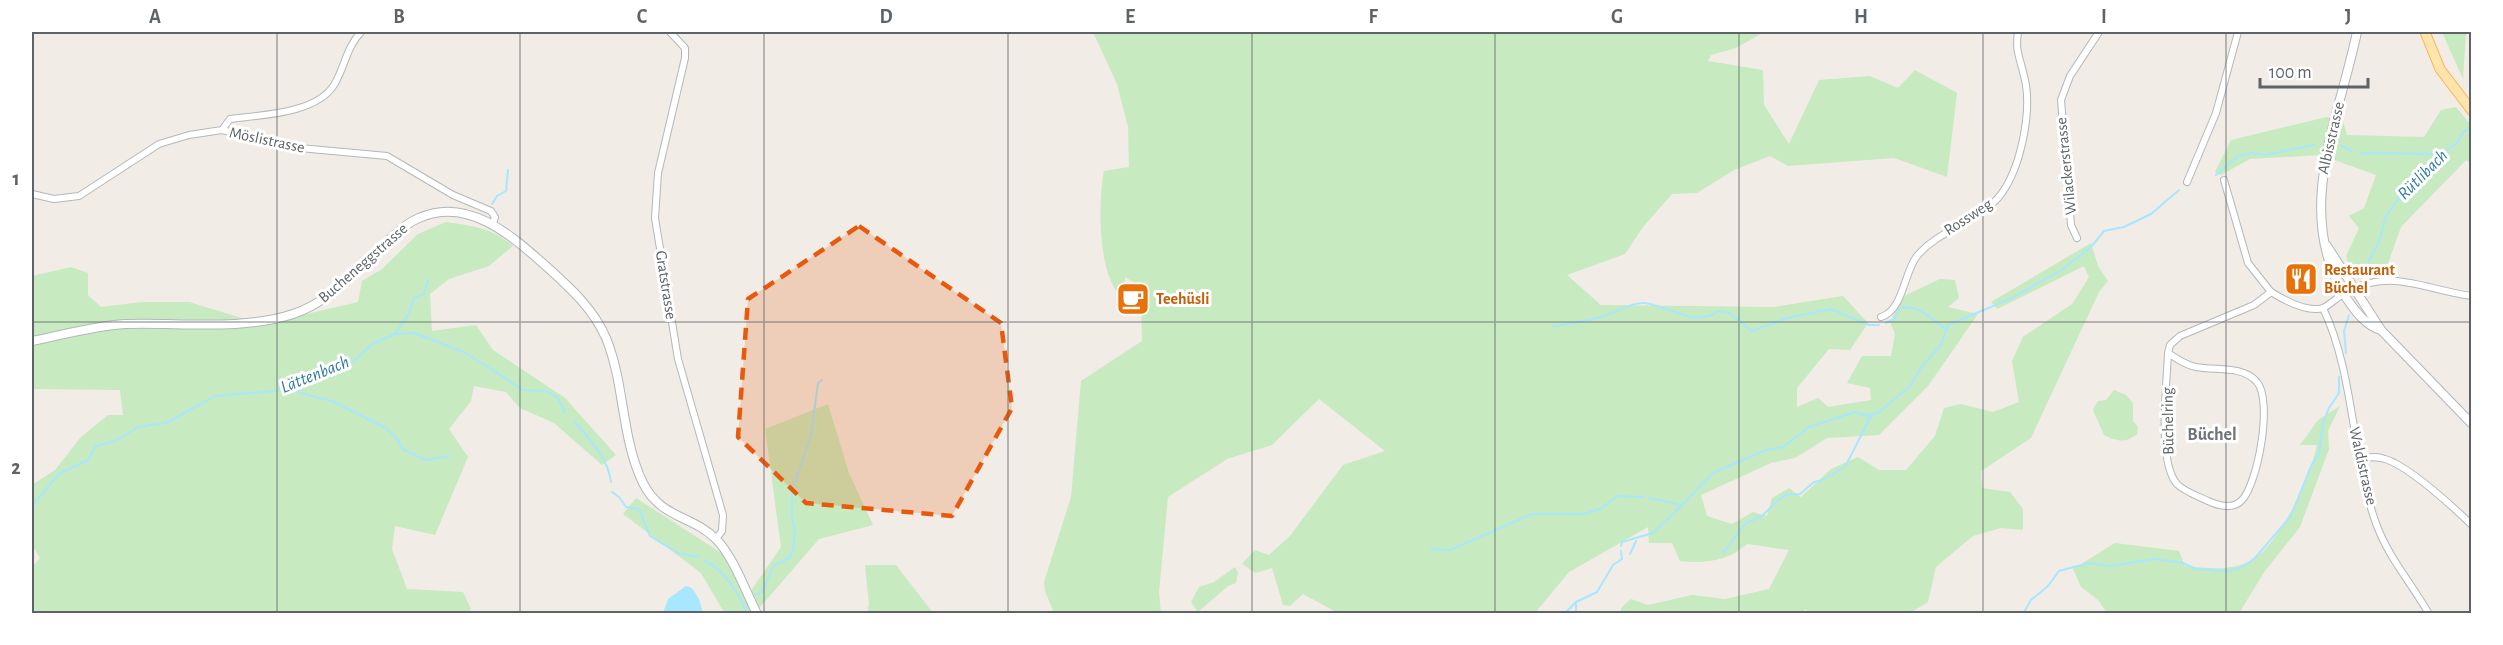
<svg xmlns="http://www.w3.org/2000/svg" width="2503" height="645" viewBox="0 0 2503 645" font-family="'Alegreya Sans',sans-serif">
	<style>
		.green { fill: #c7eac0 }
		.water { fill: #a7e7ff }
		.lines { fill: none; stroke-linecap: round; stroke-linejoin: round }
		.stream { stroke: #a7e7ff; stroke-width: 2 }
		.street-casing { stroke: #b3b8bb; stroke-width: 8 }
		.secondary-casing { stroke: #b2b7bb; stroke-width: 10 }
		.primary-casing { stroke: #ffb250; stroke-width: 11 }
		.street { stroke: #fff; stroke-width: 6 }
		.secondary { stroke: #fff; stroke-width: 8 }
		.primary { stroke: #ffe4ac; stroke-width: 9 }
		.marked { fill: #e8590c; fill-opacity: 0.2; stroke: #e8590c; stroke-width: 4.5; stroke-dasharray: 12 8; stroke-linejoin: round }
		.grid { fill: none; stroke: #5d6367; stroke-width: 1.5; stroke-opacity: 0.55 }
		.labels { text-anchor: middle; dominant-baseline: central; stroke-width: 6; stroke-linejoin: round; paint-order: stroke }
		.street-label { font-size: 16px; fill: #5d6367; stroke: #fff }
		.food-label { font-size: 16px; font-weight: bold; fill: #c56008; stroke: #fff; text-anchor: start }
		.water-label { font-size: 18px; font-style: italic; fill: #3279a0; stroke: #fff }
		.neighbourhood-label { font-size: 18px; font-weight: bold; fill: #6e7579; stroke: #fff }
		.neatline { fill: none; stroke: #5d6367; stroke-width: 2 }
		.grid-label { font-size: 20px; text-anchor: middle; font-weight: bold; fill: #5d6367 }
	</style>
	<rect width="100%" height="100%" fill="#f1ece5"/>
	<g class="green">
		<path d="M1093,32H1764L1736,48L1711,55L1708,61L1763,70L1764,105L1789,144L1819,80L1870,76L1898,88L1915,70L1957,93L1947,177L1894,158L1788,166L1770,156L1734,170L1697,193L1672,194L1643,227L1625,254L1567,275L1601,305L1773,307L1843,296L1868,323L1850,350L1829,349L1797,388V407L1818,398L1828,407L1871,400L1870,388L1847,383L1862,356H1891L1895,334L1890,322L1904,296L1940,279L1955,280L1959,298L1948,307L1978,314L1928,386L1879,435L1827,438L1795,458L1771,463L1701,495L1707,516L1732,524L1753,512L1767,516L1772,498L1789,488L1801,497L1831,469L1858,457L1879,470H1906L1935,436L1944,408L1961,404L1993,412L2019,402L2012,361L2023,337L2072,304L2089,277L2084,266L1997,309L1991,302L2091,243L2098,266L2108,281L2099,292L2031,438L1981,471L1982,488L2010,492L2023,509V530L2001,528L1973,536L1936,567L1928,602L1910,613L1808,614L1806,609L1800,614L1621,613V608L1631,599L1648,605L1692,595L1725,599L1769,589L1789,550L1747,544C1729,561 1704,564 1680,561L1672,543H1649L1648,527L1569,572L1535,613H1338L1303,594L1290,606L1283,605L1272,568L1256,573L1242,564L1255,550L1269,555L1290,536L1343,465L1385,451L1319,399L1272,445L1227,459L1168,497L1159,592L1161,613H1054L1045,591L1044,582L1071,497L1081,381L1142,341L1141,287L1125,277L1124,299C1097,280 1098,201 1104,171L1129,167L1128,127L1117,84Z"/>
		<path d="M2442,32H2466L2463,79Z"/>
		<path d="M2456,107L2471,125V163L2466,160L2401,227L2386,269L2364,276L2350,269L2346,256L2359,228L2349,216L2364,208L2376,175L2321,155L2250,159L2221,175L2215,172L2231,140L2327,117L2343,121L2347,135L2424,137L2441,110Z"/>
		<path d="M446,222C473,226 493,228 513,246L489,266L449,279L430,294L432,331L476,325L493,350L565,398L616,455L602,465L554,423L520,408L506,392L474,386L471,401L449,429L468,457L435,535L395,526L392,549L407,589L463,592L471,609L468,613H32V567L40,558L32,545V485L55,470L81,437L108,415H123L120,390L32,389V276L71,267L88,273V295L101,307L142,302H189L255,322L294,317L358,302L362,281L382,269L418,234Z"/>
		<path d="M2114,390L2126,395L2133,403V421L2138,427L2137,434C2125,444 2117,441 2104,435L2093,410L2098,401L2106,400Z"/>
		<path d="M828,404L849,473L873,525L819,539L755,613L725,614L701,573L623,514L636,498L723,554L746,598L781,547L765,429Z"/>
		<path d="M2340,406L2328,431L2329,449L2300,527L2265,571L2239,613H2107L2098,600L2081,587L2073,569L2115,543L2179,551L2185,566C2208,568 2231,572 2252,560C2279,546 2311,475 2317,445H2300L2318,420Z"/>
		<path d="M865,565H896L933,613H867L869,604Z"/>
		<path d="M1235,567L1238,573L1236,583L1228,586L1198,612L1191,602L1199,587L1214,582Z"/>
	</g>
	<path class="water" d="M686,586L692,588L699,599L703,613H663L668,599Z"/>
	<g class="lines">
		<g class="stream">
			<path d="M2342,146L2352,151"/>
			<path d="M2361,153L2441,154"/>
			<path d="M2216,175L2238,156L2251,153L2265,155L2314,145"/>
			<path d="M492,204L497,196L506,191L508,170"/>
			<path d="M2368,262L2379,242L2386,216L2396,202L2443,152L2456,144L2464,131L2472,128"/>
			<path d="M1886,323L1894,319L1900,308C1918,304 1932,319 1946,329"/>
			<path d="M1554,326C1571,323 1588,321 1604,316C1617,312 1632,302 1644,303C1671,306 1693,328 1719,311L1729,313L1752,331L1787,318L1831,309L1869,325H1879"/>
			<path d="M395,334L408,315L414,298L424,294L428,280"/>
			<path d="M2346,353L2344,331L2349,315"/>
			<path d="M296,384L300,393L332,401L386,428L398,440L402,449L425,460L449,456"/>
			<path d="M575,422C590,440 608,458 611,482"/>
			<path d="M612,492L619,497L626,507L639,509L650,536L678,553L698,557"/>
			<path d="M1649,498L1682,505L1713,473L1766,450L1783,447L1809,427L1855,412L1867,416L1878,413L1910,386L1922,366L1941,345L1948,325L2012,298L2063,269L2091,247L2104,231L2124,227L2151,214L2179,190"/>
			<path d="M32,506L59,474L88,460L96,446L117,440L138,427L166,423L215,396L275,391L352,363L372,344L395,334L414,333L466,353L523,390L546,391L558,398L565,413"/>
			<path d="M1621,546L1622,542L1653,533L1682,505"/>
			<path d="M1431,549L1450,550L1532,514H1584L1602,508L1617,496L1644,497"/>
			<path d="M1630,554L1636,541"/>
			<path d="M1722,554L1746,523L1762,516L1777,501L1786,495L1800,494L1814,482L1823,480L1845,467L1872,414"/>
			<path d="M705,561C720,566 744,598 746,614"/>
			<path d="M754,596L763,591L773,566L789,558L793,551L795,530L792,518V490L811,435L818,383L822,380"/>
			<path d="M1576,602V614"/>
			<path d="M1564,614L1576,602L1597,592L1613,565L1622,559L1621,551"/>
			<path d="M2023,614L2031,600L2048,586L2059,571L2089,563L2110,566L2154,559L2183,563L2196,569L2227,571L2241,568L2255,558L2291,516L2311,466L2319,454L2323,423L2329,408L2339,393V377"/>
		</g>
		<defs>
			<g id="street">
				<path d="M670,32L685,48V58L658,173L655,218L678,359L723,515L722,531L716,539"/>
				<path d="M222,130L230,119C260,115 316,114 334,85C345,67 346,48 361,32"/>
				<path d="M2224,180L2248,263L2271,292"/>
				<path d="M2187,182L2216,113L2238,32"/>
				<path d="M32,194L54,199L79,196L159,144L189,135L222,130L289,147L387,156L453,195L491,211L495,217L493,224"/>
				<path d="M2077,238L2071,225L2061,100L2070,76L2099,32"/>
				<path d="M2353,289C2394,269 2430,291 2472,296"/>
				<path d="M2323,308C2355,375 2351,457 2377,526C2389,558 2412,584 2429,614"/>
				<path d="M1881,317C1903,311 1904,272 1917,256C1939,230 1975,223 1998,198C2021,171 2033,109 2024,76C2020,57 2015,52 2018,32"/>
				<path d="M2168,353C2177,359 2186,365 2196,367C2216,371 2242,365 2257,382C2273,401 2258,483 2242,500C2233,510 2219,506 2208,501C2198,496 2185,492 2177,484C2157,461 2167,383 2168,353L2170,345L2180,336L2254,305L2271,292C2284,300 2307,313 2323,308C2330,305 2337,297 2344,294"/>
				<path d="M2362,458C2370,457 2377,456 2385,459C2409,466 2453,507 2472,525"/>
			</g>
			<g id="secondary">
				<path d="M2357,32C2339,119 2292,215 2347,299C2355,311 2366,326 2381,330"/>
				<path d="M2327,246L2381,330L2472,424"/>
				<path d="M32,341C62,335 94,326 125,324C178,322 242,331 293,314C330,302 356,271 384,245C394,235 405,224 419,218C468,196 512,236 546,266C570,288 593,308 606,338C625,384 621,438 643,483C661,519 692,515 716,539C733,556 746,592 757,614"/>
			</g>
			<path id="primary" d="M2425,32L2440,69L2472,111"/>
		</defs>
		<use href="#street" class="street-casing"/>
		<use href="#secondary" class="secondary-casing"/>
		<use href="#primary" class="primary-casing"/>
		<use href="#street" class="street"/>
		<use href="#secondary" class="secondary"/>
		<use href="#primary" class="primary"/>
	</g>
	<path class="marked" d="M859,226L1001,323L1012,408L952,516L806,503L738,437L748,299Z"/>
	<path class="grid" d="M277,32V614M520,32V614M764,32V614M1008,32V614M1252,32V614M1495,32V614M1739,32V614M1983,32V614M2226,32V614M32,322H2472"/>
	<defs>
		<symbol id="restaurant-square" viewBox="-11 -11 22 22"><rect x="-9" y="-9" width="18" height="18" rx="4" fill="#e8710a" stroke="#fff"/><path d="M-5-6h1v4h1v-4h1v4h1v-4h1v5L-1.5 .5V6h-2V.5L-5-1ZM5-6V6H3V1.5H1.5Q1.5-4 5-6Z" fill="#fff"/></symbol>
		<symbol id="cafe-square" viewBox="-11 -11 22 22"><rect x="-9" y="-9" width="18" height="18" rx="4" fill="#e8710a" stroke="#fff"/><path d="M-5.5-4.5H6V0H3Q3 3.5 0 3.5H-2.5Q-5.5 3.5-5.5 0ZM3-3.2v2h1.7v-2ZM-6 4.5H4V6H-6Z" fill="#fff"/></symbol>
	</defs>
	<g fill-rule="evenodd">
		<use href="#restaurant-square" x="2282" y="260" width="38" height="38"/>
		<use href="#cafe-square" x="1114" y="280" width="38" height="38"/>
	</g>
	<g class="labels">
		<g class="street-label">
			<text transform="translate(2331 138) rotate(-77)">Albisstrasse</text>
			<text transform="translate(267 140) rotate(12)">Möslistrasse</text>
			<text transform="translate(2066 166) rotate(-96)">Wilackerstrasse</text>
			<text transform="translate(1968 217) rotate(-33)">Rossweg</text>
			<text transform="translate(363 263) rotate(-41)">Bucheneggstrasse</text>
			<text transform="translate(666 285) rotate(81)">Gratstrasse</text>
			<text transform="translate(2168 421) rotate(-91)">Büchelring</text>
			<text transform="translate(2363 466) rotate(77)">Waldistrasse</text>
		</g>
		<g class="food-label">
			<text x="2324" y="270">Restaurant<tspan x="2324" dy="18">Büchel</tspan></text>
			<text x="1156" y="299">Teehüsli</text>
		</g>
		<g class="water-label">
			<text transform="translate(2423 175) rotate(-45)">Rütlibach</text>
			<text transform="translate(315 375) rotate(-22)">Lättenbach</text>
		</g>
		<g class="neighbourhood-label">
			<text x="2212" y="435">Büchel</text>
		</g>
	</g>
	<rect width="2503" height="645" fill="none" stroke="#ffffff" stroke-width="66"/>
	<path d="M2260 78v9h108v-9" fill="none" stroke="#5d6367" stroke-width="3"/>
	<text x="2269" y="78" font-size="18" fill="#5d6367" stroke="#ffffff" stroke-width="4.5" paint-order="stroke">100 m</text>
	<rect x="33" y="33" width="2437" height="579" class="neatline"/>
	<g class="grid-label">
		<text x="155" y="23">A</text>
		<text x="399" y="23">B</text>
		<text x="642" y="23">C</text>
		<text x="886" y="23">D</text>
		<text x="1130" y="23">E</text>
		<text x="1373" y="23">F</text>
		<text x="1617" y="23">G</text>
		<text x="1861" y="23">H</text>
		<text x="2104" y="23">I</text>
		<text x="2348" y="23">J</text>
		<text x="16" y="185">1</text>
		<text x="16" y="474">2</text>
	</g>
</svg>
